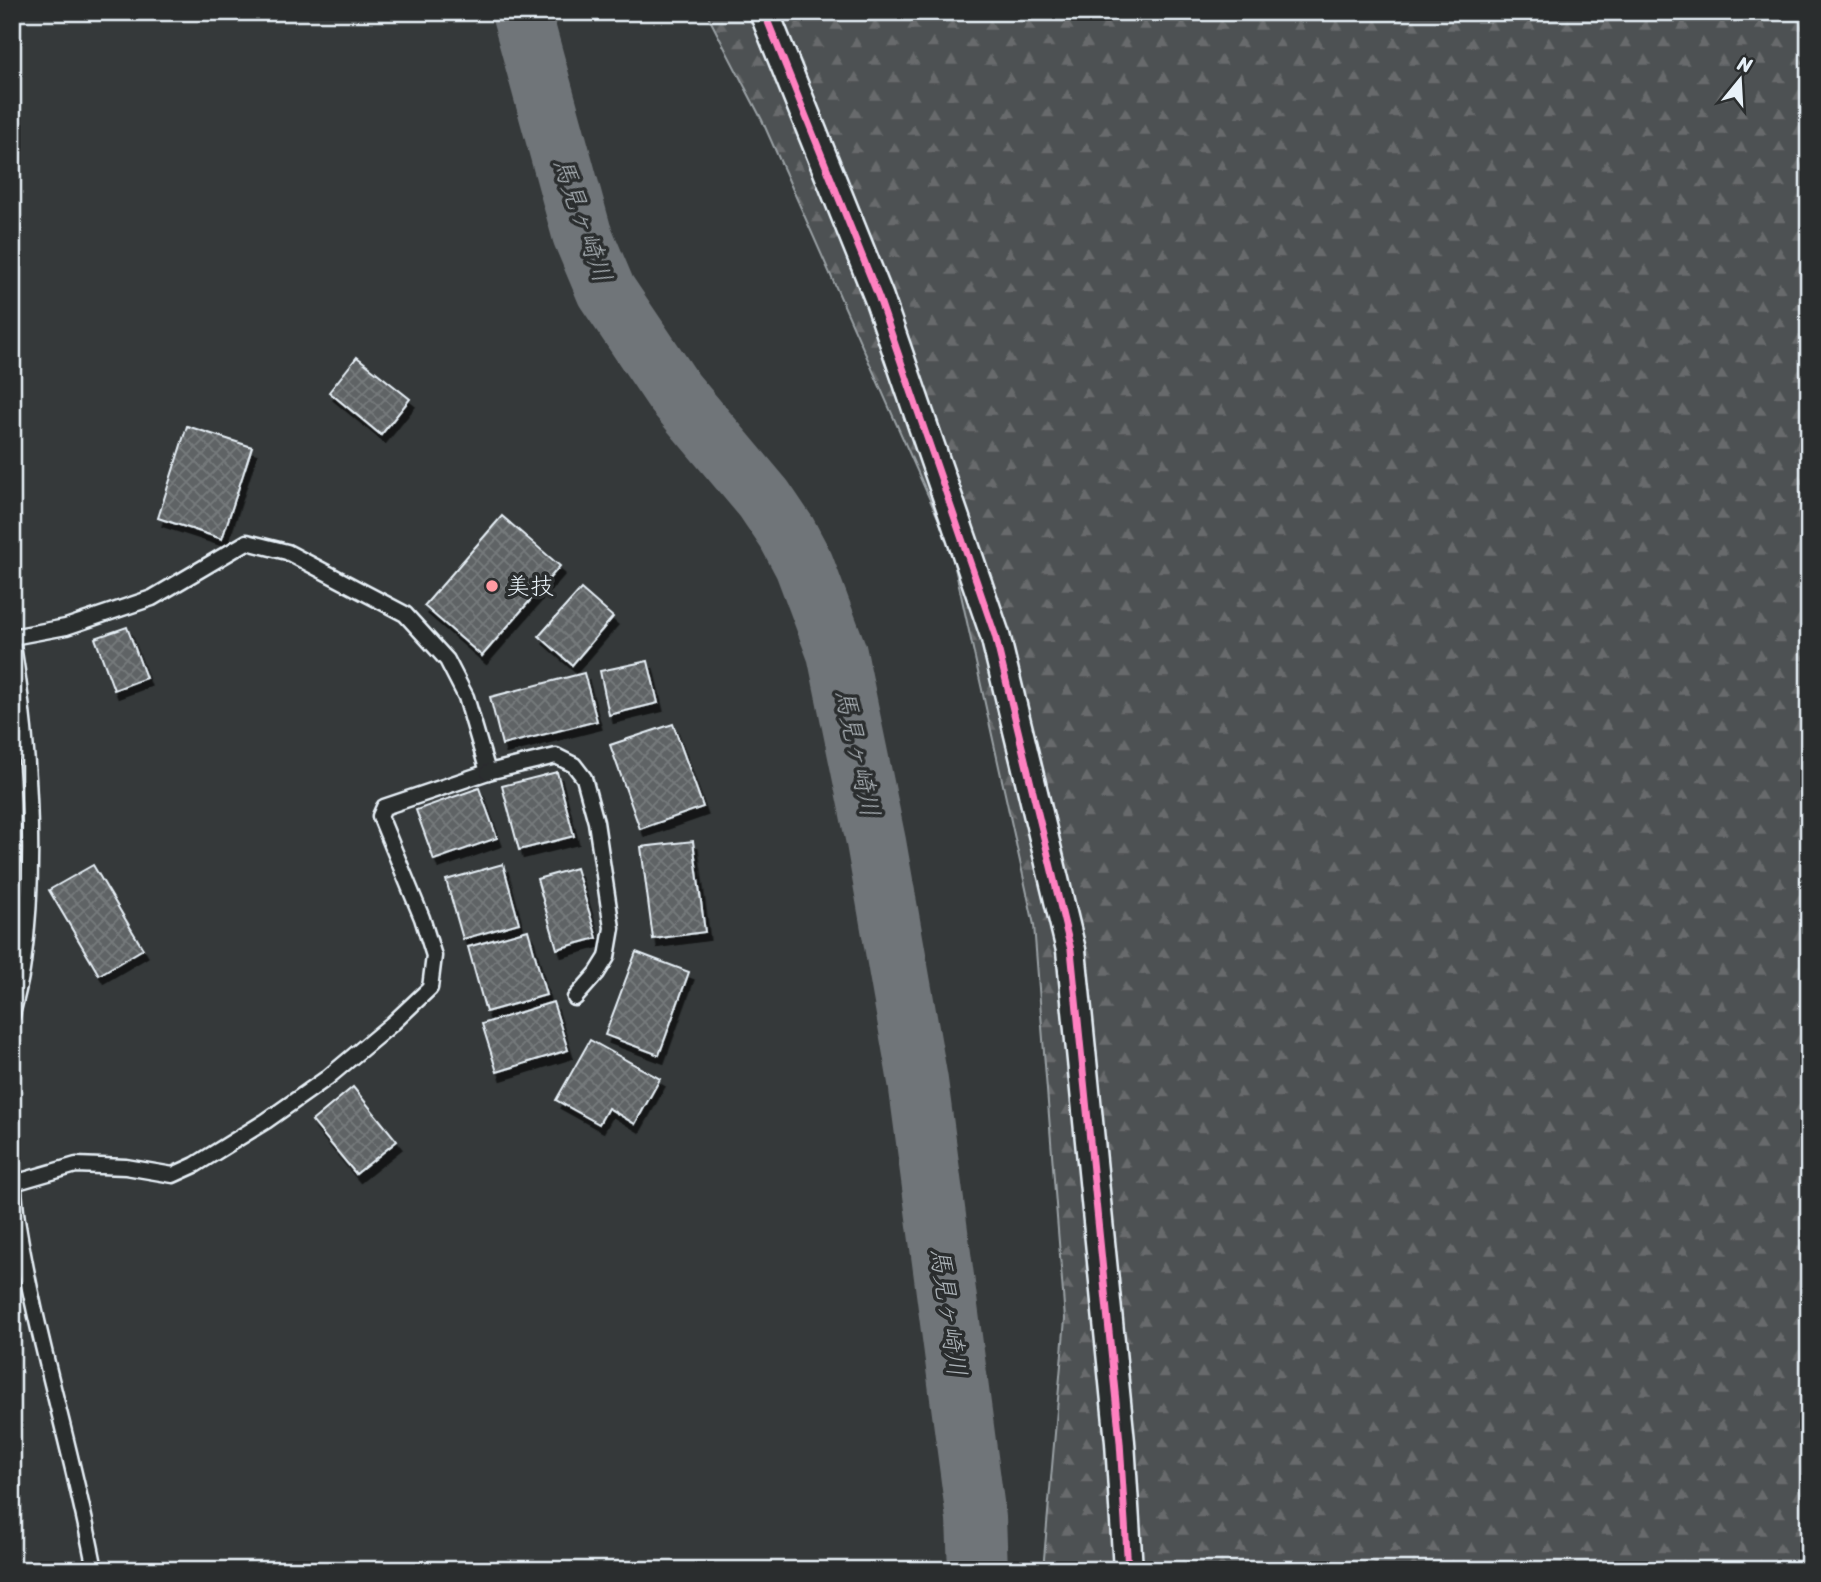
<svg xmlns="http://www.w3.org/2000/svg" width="1821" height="1582" viewBox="0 0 1821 1582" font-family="Sriracha,'Klee One',sans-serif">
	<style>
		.forest { fill: url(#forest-firs); stroke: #9aa1a5; stroke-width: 2 }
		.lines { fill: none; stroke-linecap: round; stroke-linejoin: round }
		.river { stroke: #707579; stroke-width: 60 }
		.building { fill: url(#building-cross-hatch); stroke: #e8f1f8; stroke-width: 2; filter: url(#shadow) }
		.service-casing { stroke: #e8f1f8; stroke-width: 19 }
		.minor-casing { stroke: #e8f1f8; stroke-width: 33 }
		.service { stroke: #2a2d2e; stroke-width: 14 }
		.minor { stroke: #2a2d2e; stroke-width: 28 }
		.cycleway-casing { stroke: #2a2d2e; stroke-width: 11 }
		.cycleway { stroke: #ff80c0; stroke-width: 7 }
		.poi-dot { fill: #ff9aa2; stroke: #2a2d2e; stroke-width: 2.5 }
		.labels { text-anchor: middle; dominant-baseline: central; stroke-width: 7; stroke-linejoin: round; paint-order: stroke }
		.poi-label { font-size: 24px; fill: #e8f1f8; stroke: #2a2d2e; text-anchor: start }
		.water-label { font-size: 26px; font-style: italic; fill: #acb3b8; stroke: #2a2d2e }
	</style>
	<defs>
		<pattern id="forest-firs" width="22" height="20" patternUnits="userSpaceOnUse" patternTransform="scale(1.75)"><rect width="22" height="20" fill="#4d5152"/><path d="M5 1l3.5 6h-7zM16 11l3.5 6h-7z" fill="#676a6c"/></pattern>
		<pattern id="building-cross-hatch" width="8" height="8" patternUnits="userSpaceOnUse" patternTransform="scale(1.75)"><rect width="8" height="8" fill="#5f6365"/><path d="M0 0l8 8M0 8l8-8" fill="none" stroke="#767a7c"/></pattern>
		<filter id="shadow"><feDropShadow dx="4.5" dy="8" stdDeviation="0" flood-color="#0009"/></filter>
	</defs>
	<rect width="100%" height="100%" fill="#35393a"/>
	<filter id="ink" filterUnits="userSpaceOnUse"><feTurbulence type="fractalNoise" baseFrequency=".0143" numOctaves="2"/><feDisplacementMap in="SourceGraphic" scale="14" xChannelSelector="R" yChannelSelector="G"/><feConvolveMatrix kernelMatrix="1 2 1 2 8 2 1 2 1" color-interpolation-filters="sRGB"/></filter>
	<g filter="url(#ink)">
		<path class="forest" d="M706,12H1809V1570H1043L1065,1319L1034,925L950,545L762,120Z"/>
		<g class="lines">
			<path class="river" d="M521,12L582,234L606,291L674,392L764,499L787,533L804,565L837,653L876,842L918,1081L976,1518L978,1570"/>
		</g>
		<g class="building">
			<path d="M357,357L410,399L381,435L329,392Z"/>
			<path d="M187,426L252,447L222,539L158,518Z"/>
			<path d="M502,516L560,566L482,656L424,606Z"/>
			<path d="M581,589L613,617L572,665L539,636Z"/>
			<path d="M127,627L146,678L114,690L95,638Z"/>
			<path d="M648,661L658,703L609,715L600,671Z"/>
			<path d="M584,673L597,721L502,745L490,697Z"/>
			<path d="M673,724L703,807L640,829L610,745Z"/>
			<path d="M557,772L574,836L519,850L502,786Z"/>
			<path d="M479,788L497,838L434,860L416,810Z"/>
			<path d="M693,841L705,932L653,939L641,847Z"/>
			<path d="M503,864L519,923L463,939L446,880Z"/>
			<path d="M93,865L143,949L99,975L49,890Z"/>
			<path d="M576,868L597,938L557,949L537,879Z"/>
			<path d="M528,930L546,995L486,1012L468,947Z"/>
			<path d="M636,952L689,972L659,1055L605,1035Z"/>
			<path d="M553,1002L568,1050L497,1072L482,1024Z"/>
			<path d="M590,1040L660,1079L635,1124L608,1108L599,1124L556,1100Z"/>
			<path d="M353,1087L397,1141L356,1174L312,1121Z"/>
		</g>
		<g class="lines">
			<defs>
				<g id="service">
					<path d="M12,637L66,627L152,598L247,542L287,552L405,614L447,660L466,697L488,772L384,807L380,816L422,918L434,956L430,988L393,1023L327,1078L266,1121L195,1165L173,1175L126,1167L76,1165L14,1183"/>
					<path d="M12,639C29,741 37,860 23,963C21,981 16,998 12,1015"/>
					<path d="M488,772L556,756L574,765L584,778L596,822L612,928L607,957L597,973L575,998"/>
					<path d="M12,1161C14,1180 14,1200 17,1220C36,1338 73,1452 95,1570"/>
				</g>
				<path id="minor" d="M764,12L879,298L995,635L1071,950L1120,1442L1128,1570"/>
			</defs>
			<use href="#service" class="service-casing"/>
			<use href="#minor" class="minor-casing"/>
			<use href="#service" class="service"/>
			<use href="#minor" class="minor"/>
			<defs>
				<path id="cycleway" d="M764,12L879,298L995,635L1071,950L1120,1442L1128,1570"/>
			</defs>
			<use href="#cycleway" class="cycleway-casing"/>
			<use href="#cycleway" class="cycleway"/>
		</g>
	</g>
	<circle class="poi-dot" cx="492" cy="586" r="7"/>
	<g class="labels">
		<g class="poi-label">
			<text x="506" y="586">美技</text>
		</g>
		<g class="water-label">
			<text transform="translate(583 220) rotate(71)">馬見ヶ崎川</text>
			<text transform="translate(858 753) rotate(78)">馬見ヶ崎川</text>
			<text transform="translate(949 1312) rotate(82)">馬見ヶ崎川</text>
		</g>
	</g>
	<rect width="1821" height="1582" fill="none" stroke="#2a2d2e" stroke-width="42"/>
	<rect x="21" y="21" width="1779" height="1540" fill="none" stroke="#e8f1f8" stroke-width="2.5" filter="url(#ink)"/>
	<g transform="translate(1740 80) rotate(18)" stroke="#2a2d2e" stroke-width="5" paint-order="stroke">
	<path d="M0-5L12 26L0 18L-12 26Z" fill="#e8f1f8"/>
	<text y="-10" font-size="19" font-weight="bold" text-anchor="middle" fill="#e8f1f8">N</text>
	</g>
</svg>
